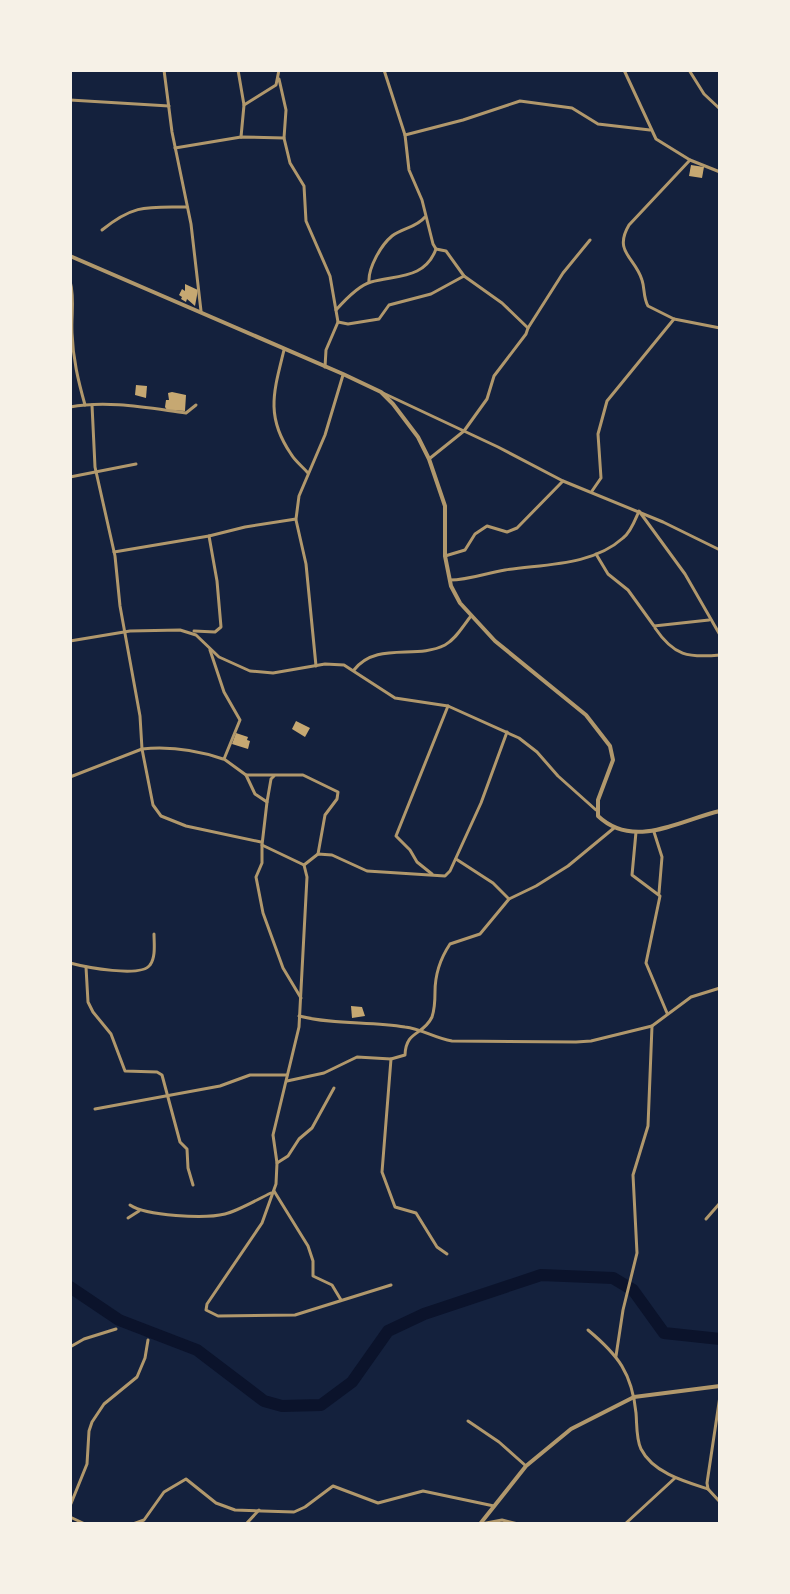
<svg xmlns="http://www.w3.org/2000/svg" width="790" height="1594" viewBox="0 0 790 1594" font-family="Manrope,sans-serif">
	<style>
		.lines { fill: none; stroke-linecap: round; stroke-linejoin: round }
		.river { stroke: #0b132b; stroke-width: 12 }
		.building { fill: #c6a872 }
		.minor { stroke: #b1986c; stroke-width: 3 }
		.tertiary { stroke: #b1986c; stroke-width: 4 }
	</style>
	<rect width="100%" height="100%" fill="#14213d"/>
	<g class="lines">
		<path class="river" d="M70,1287L119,1320L197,1350L264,1401L282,1406L321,1405L352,1382L388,1331L424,1314L541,1275L613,1278L633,1290L664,1333L720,1339"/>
	</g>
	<g class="building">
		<path d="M691,165L704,167L702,178L689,176Z"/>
		<path d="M185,284L198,290L195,306L187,299L186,302L181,299L182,297L179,295L182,289L185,291Z"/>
		<path d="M136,385L147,386L146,398L135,395Z"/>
		<path d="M172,392L186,395L185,411L167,410L165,407L166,400H169L168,393Z"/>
		<path d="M296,721L310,728L305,737L292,729Z"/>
		<path d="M236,733L248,737L247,740L250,741L248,749L232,744Z"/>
		<path d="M351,1006L362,1007L365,1016L352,1018Z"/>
	</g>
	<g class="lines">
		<g class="minor">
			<path d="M164,70L172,132L191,224L201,311"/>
			<path d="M238,70L244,105"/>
			<path d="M384,70L405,135L409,170L422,200L433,244L436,249L446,251L464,276L502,303L528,328L526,334L494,376L487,399L464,431L429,459"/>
			<path d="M624,70L656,139L690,160L720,172"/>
			<path d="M689,70L704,94L720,109"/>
			<path d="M70,100L169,106"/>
			<path d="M405,135L463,120L520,101L572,108L598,124L650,130"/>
			<path d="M241,137L244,105L276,85L279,70"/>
			<path d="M284,138L290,163L304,186L306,221L330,276L338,322L348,324L379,319L389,305L431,294L464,276"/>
			<path d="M175,148L241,137L284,138L286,110L279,79"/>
			<path d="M690,160L629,225C613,252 635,257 642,280C645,289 643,297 648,306L674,319L720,328"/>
			<path d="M102,230C134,204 147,207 187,207"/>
			<path d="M70,281C75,299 71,315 72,333C73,359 78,380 85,405"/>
			<path d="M369,282C368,268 381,245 392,236C402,228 416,228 425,217"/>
			<path d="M336,310C344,301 360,285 371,282C397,275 425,279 436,249"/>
			<path d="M528,328L563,273L590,240"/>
			<path d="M284,350C274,391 265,416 291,454C295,461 302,466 308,473"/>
			<path d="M325,367L326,350L338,322"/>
			<path d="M383,393L498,447L563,481L663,522L720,550"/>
			<path d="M92,405L95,467L115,556L120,606L140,716L142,749L153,805L161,816L186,826L261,842"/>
			<path d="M70,407C108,400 148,408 186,413L196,405"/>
			<path d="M70,477L136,464"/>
			<path d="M592,491L601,478L598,434L607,401L674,319"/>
			<path d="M296,520L306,564L316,666"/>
			<path d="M114,552L209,536"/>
			<path d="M596,554L608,574L628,590L654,626L709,620"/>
			<path d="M445,556L465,550L475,534L487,526L507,532L517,528L563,481"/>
			<path d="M450,580C469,580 486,573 505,570C544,564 592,566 623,538C631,532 635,520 639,511L685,574L720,635"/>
			<path d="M655,628C674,656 688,658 720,655"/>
			<path d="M194,631L215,632L221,627L217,581L209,536L245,527L296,519L299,496L325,435L343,375"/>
			<path d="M70,641L130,631L180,630L196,635L219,657L250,671L273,673L325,664L344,665L395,698L448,706L519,738L537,752L558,776L596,810"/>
			<path d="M210,650L224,692L240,720L224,759L246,775L255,794L267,802L262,845L304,865L307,877L299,1027L273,1135L277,1163L276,1184L262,1223L207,1304L206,1310L218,1316L295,1315L391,1285"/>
			<path d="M354,670C377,641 416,660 445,645C456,639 463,626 471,616"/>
			<path d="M246,775H303L338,792L337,799L325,815L318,854"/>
			<path d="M70,777L142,749C171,746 196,750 223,759"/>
			<path d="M267,802L271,779L274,776"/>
			<path d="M636,832L632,875L660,896L646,963L667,1013"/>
			<path d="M654,832L662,857L659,893"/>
			<path d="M262,845V863L256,877L263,913L283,968L301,998"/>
			<path d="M456,859L493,883L509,899"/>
			<path d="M304,865L318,854L332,855L367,871L445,876L450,871L481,803L507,732"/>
			<path d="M432,874L417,862L410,850L396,836L448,706"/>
			<path d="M70,963C85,967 141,978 150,965C156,957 154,943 154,934"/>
			<path d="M86,967L88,1002L93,1012L111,1034L125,1071L157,1072L162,1075L180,1142L187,1149L188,1168L193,1185"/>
			<path d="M299,1016C334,1025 370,1021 405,1027C422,1029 434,1038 452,1041L576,1042L591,1041L652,1026L691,997L720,988"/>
			<path d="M391,1059L382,1172L395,1207L416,1213L437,1247L447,1254"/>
			<path d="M287,1081L324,1073L357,1057L391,1059L405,1055C406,1030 423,1036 432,1017C435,1008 435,1001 435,992C435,974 440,959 450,944L480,934L509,899L536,886L568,866L614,828"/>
			<path d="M95,1109L220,1086L250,1075H287"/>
			<path d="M277,1163L288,1156L299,1139L312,1128L334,1088"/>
			<path d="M274,1191L308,1246L313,1261V1276L332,1285L341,1300"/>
			<path d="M130,1205C146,1216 205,1219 225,1214C238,1211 258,1199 271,1193"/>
			<path d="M128,1218L139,1211"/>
			<path d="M706,1219L720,1203"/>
			<path d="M588,1330C618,1355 632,1373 636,1413C637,1424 636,1439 641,1449C653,1473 686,1482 708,1489"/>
			<path d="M70,1347L84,1339L116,1329"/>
			<path d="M616,1356L623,1310L637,1253L633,1175L648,1126L652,1026"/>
			<path d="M720,1396L707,1483L708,1489L720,1502"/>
			<path d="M468,1421L499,1442L526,1466"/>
			<path d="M70,1506L87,1464L89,1431L92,1422L104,1404L137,1377L145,1358L148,1340"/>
			<path d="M70,1517L85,1524"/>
			<path d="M133,1524L144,1520L164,1492L186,1479L216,1503L235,1510L294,1512L305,1507L333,1486L378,1503L423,1491L494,1506"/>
			<path d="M246,1524L259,1510"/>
			<path d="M481,1524L502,1520L518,1524"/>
			<path d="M625,1524L675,1478"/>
		</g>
		<g class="tertiary">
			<path d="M70,256L343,374L381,392L393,404L418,437L429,459L445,506V556L451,586L460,603L495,641L586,715L610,746L613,760L598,800V816C634,850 680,820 720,811"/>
			<path d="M480,1524L526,1466L571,1429L634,1397L720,1386"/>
		</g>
	</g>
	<rect width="790" height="1594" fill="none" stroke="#f6f1e7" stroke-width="144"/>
</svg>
